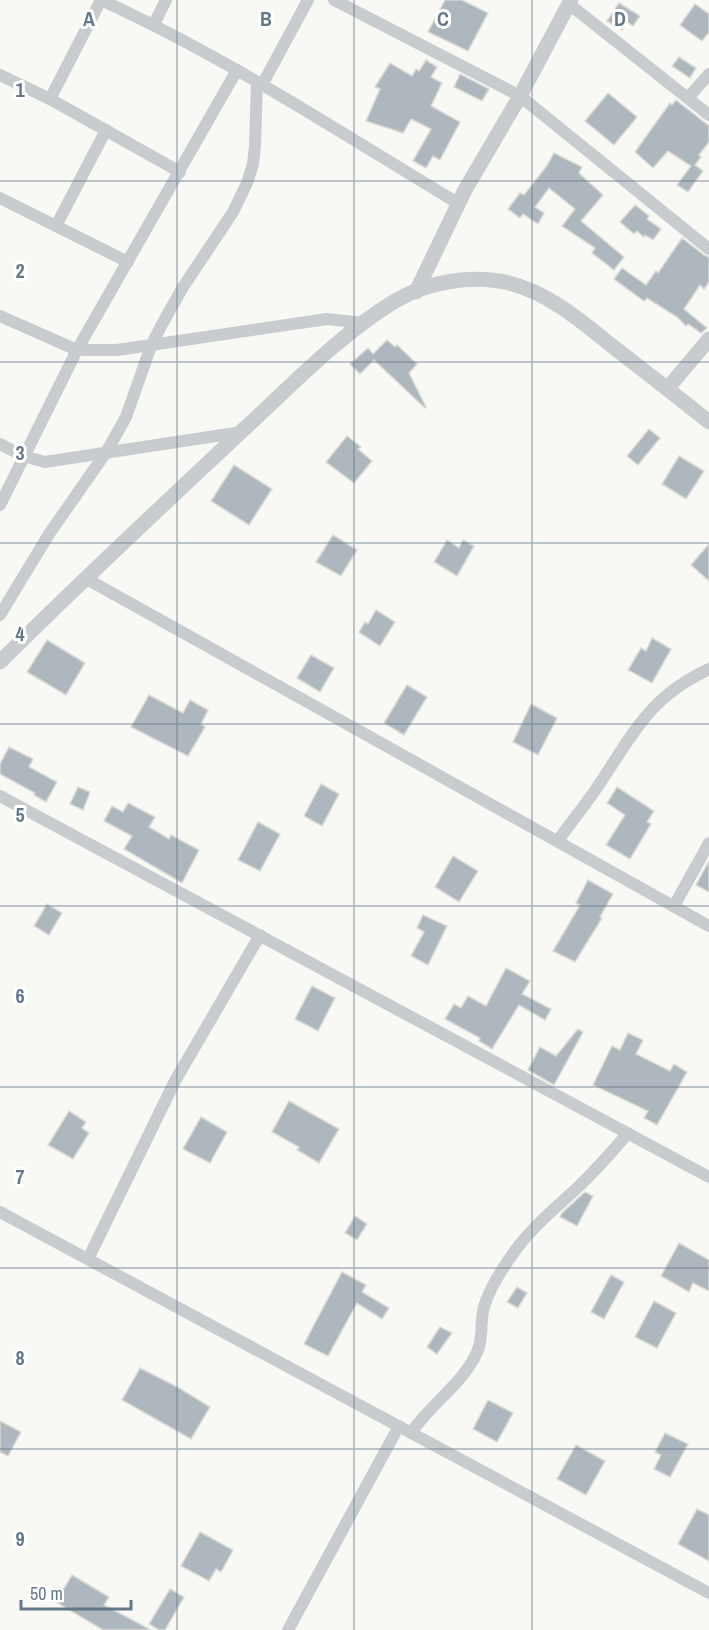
<svg xmlns="http://www.w3.org/2000/svg" width="709" height="1630" viewBox="0 0 709 1630" font-family="'Archivo Narrow',sans-serif">
	<style>
		.building { fill: #aeb7bd; stroke: #dadad7; stroke-width: 1.5 }
		.lines { fill: none; stroke-linecap: round; stroke-linejoin: round }
		.minor { stroke: #c8cccf; stroke-width: 12 }
		.tertiary { stroke: #c8cccf; stroke-width: 15 }
		.grid { fill: none; stroke: #647889; stroke-width: 1.5; stroke-opacity: 0.55 }
		.grid-label { font-size: 20px; text-anchor: middle; font-weight: bold; fill: #647889; stroke: #fff; stroke-width: 6; stroke-linejoin: round; paint-order: stroke }
	</style>
	<rect width="100%" height="100%" fill="#f8f8f5"/>
	<g class="building">
		<path d="M445,0H462L488,13L468,51L428,32Z"/>
		<path d="M619,3L640,16L633,26L627,22L622,30L607,21Z"/>
		<path d="M695,4L709,14V32L702,41L680,25Z"/>
		<path d="M679,57L696,68L690,78L672,66Z"/>
		<path d="M426,60L437,67L431,77L442,83L431,106L460,122L440,160L433,156L426,168L413,161L431,129L411,119L403,133L366,121L380,89L375,87L390,63L412,76L416,69L419,71Z"/>
		<path d="M460,74L489,89L482,101L454,87Z"/>
		<path d="M608,93L637,117L614,145L585,121Z"/>
		<path d="M676,100L709,126V142L699,155L701,157L695,165L703,171L688,192L677,185L691,166L668,151L653,168L635,152L670,103L672,105Z"/>
		<path d="M554,153L582,167L579,173L603,195L581,221L624,257L614,270L592,253L595,248L562,226L575,209L549,188L535,207L544,213L538,224L523,214L520,218L508,209L520,193L524,195L546,167Z"/>
		<path d="M635,205L649,216L647,219L661,229L653,240L645,235L644,237L637,231L634,234L620,222Z"/>
		<path d="M682,238L704,255L709,257V282L704,289L700,285L684,309L707,328L701,333L688,324L686,326L677,317L647,298L644,301L614,279L622,268L646,285L656,271L658,273Z"/>
		<path d="M387,340L395,347L397,345L417,364L409,373L426,407L425,408L374,360L360,374L350,364L368,348L373,354Z"/>
		<path d="M649,429L660,438L638,465L627,456Z"/>
		<path d="M347,436L361,447L358,449L372,461L354,483L326,462Z"/>
		<path d="M679,456L704,471L686,499L662,484Z"/>
		<path d="M234,465L272,489L249,525L211,501Z"/>
		<path d="M333,535L357,550L341,576L316,562Z"/>
		<path d="M447,540L459,548L463,540L474,546L457,576L434,562Z"/>
		<path d="M709,544V581L691,565Z"/>
		<path d="M376,610L395,622L380,646L359,632L365,622L368,624Z"/>
		<path d="M652,638L671,649L652,683L628,670L641,648L646,651Z"/>
		<path d="M47,640L85,663L66,695L27,672Z"/>
		<path d="M311,655L334,668L320,692L297,678Z"/>
		<path d="M407,685L427,697L404,735L384,723Z"/>
		<path d="M149,695L183,713L190,700L208,710L201,724L205,727L188,756L131,727Z"/>
		<path d="M531,704L557,718L538,755L513,742Z"/>
		<path d="M9,747L33,759L29,767L57,782L46,802L34,795L35,793L0,774V764Z"/>
		<path d="M321,784L339,794L322,826L304,816Z"/>
		<path d="M78,787L90,792L83,810L70,804Z"/>
		<path d="M617,787L654,811L647,822L651,824L630,859L606,845L625,815L607,803Z"/>
		<path d="M128,803L155,817L149,827L169,839L171,835L199,850L182,883L124,849L132,836L104,821L112,806L123,812Z"/>
		<path d="M258,822L280,834L260,871L238,860Z"/>
		<path d="M453,856L478,871L459,902L435,887Z"/>
		<path d="M709,861V892L696,885Z"/>
		<path d="M588,880L613,894L600,917L602,918L575,962L553,951L580,905L576,903Z"/>
		<path d="M47,904L62,913L49,935L34,926Z"/>
		<path d="M423,915L447,926L428,965L411,956L424,932L417,928Z"/>
		<path d="M506,968L530,981L522,994L551,1009L545,1020L519,1005L492,1049L479,1041L480,1038L445,1019L454,1004L461,1008L468,996L486,1006Z"/>
		<path d="M312,986L335,998L318,1031L295,1019Z"/>
		<path d="M578,1029L583,1032L554,1085L528,1070L540,1047L556,1056Z"/>
		<path d="M628,1033L643,1040L636,1054L670,1071L674,1064L687,1072L657,1125L644,1118L648,1111L593,1085L612,1046L620,1050Z"/>
		<path d="M289,1101L339,1129L319,1163L297,1150L299,1147L272,1132Z"/>
		<path d="M69,1111L86,1122L82,1128L89,1133L73,1159L48,1145Z"/>
		<path d="M201,1117L227,1132L210,1163L183,1149Z"/>
		<path d="M585,1192L593,1196L577,1226L560,1217L562,1213Z"/>
		<path d="M355,1216L367,1224L357,1240L345,1233Z"/>
		<path d="M679,1243L709,1260V1291L693,1283L689,1292L661,1276Z"/>
		<path d="M342,1272L366,1285L362,1292L389,1308L382,1319L357,1303L328,1356L304,1344Z"/>
		<path d="M611,1275L624,1282L604,1319L591,1312Z"/>
		<path d="M517,1287L527,1293L518,1308L507,1302Z"/>
		<path d="M654,1301L676,1313L657,1348L635,1337Z"/>
		<path d="M440,1327L452,1333L437,1354L427,1347Z"/>
		<path d="M140,1368L179,1388L210,1407L191,1439L122,1400Z"/>
		<path d="M488,1400L513,1413L497,1442L473,1429Z"/>
		<path d="M0,1421L21,1432L8,1456L0,1452Z"/>
		<path d="M665,1433L688,1444L670,1477L654,1469L661,1455L655,1452Z"/>
		<path d="M576,1445L605,1461L586,1495L557,1479Z"/>
		<path d="M697,1509L709,1515V1561L678,1544Z"/>
		<path d="M200,1532L233,1550L221,1572L216,1569L209,1581L181,1566Z"/>
		<path d="M72,1575L109,1597L104,1605L151,1630H103L56,1602Z"/>
		<path d="M170,1589L184,1597L165,1630H159L149,1624Z"/>
	</g>
	<g class="lines">
		<g class="minor">
			<path d="M101,0C226,57 341,133 459,204"/>
			<path d="M334,0L520,96L709,249"/>
			<path d="M569,4L709,115"/>
			<path d="M154,24L166,0"/>
			<path d="M0,75L50,99L180,172"/>
			<path d="M262,85L308,0"/>
			<path d="M688,98L709,74"/>
			<path d="M50,99L101,0"/>
			<path d="M0,198L128,262"/>
			<path d="M56,226L106,130"/>
			<path d="M0,316L77,350H117L327,319L363,323"/>
			<path d="M0,444L23,456L45,462L242,432"/>
			<path d="M0,505L77,350L237,70"/>
			<path d="M85,578L709,926"/>
			<path d="M0,615L49,534L107,451L126,417L151,346L161,326L183,287L233,212L247,183L253,164L255,146L257,82"/>
			<path d="M0,796L709,1177"/>
			<path d="M558,841C570,823 584,807 596,789C633,735 647,698 709,669"/>
			<path d="M674,906L709,843"/>
			<path d="M0,1212L709,1593"/>
			<path d="M88,1259L175,1081L260,935"/>
			<path d="M411,1433C429,1406 457,1388 473,1360C485,1341 479,1326 484,1307C489,1289 506,1263 517,1248C534,1226 555,1208 575,1190C594,1172 611,1153 628,1133"/>
			<path d="M288,1630L399,1426"/>
		</g>
		<g class="tertiary">
			<path d="M416,292L465,190L520,96L571,0"/>
			<path d="M668,388L709,339"/>
			<path d="M0,662C79,583 161,507 243,430C290,387 339,335 395,301C427,282 472,274 509,283C550,293 583,323 616,349C647,373 678,397 709,422"/>
		</g>
	</g>
	<path class="grid" d="M177,0V1630M354,0V1630M532,0V1630M0,181H709M0,362H709M0,543H709M0,724H709M0,906H709M0,1087H709M0,1268H709M0,1449H709"/>
	<g class="grid-label">
		<text x="89" y="26">A</text>
		<text x="266" y="26">B</text>
		<text x="443" y="26">C</text>
		<text x="620" y="26">D</text>
		<text x="20" y="97">1</text>
		<text x="20" y="278">2</text>
		<text x="20" y="460">3</text>
		<text x="20" y="641">4</text>
		<text x="20" y="822">5</text>
		<text x="20" y="1003">6</text>
		<text x="20" y="1184">7</text>
		<text x="20" y="1365">8</text>
		<text x="20" y="1546">9</text>
	</g>
	<path d="M21 1600v9h110v-9" fill="none" stroke="#647889" stroke-width="3"/>
	<text x="30" y="1600" font-size="18" fill="#647889" stroke="#ffffff" stroke-width="4.5" paint-order="stroke">50 m</text>
</svg>
